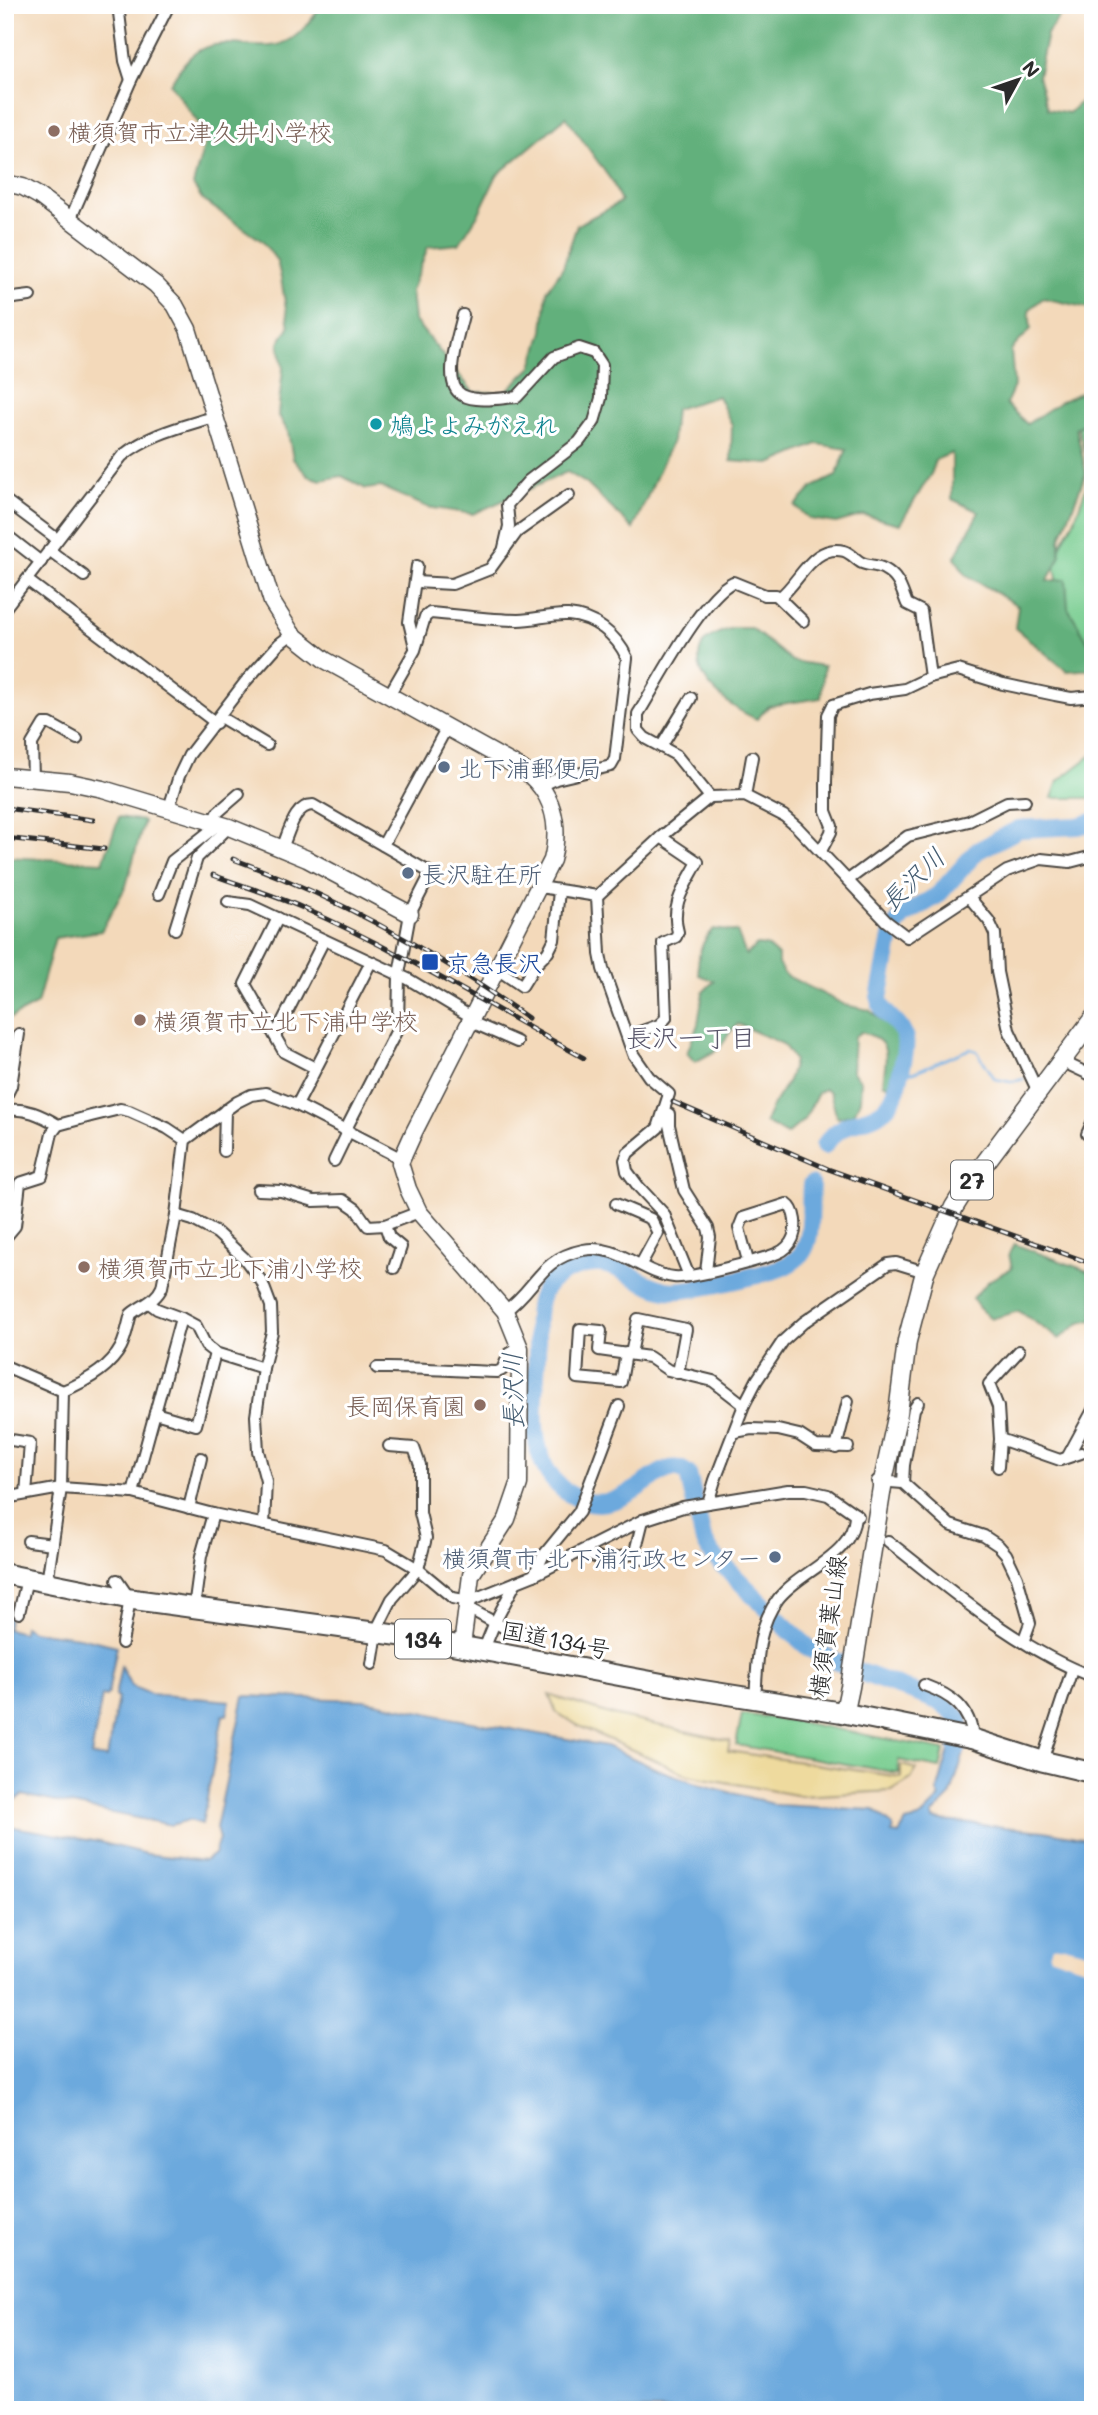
<svg xmlns="http://www.w3.org/2000/svg" width="1098" height="2415" viewBox="0 0 1098 2415" font-family="Mali,'Klee One',sans-serif">
	<style>
		.green { fill: #79cd91; stroke: #527c5e; stroke-width: 2 }
		.forest { fill: #62b07b; stroke: #466e53; stroke-width: 2; fill-rule: evenodd }
		.sand { fill: #eeda9e; stroke: #8c8264; stroke-width: 2 }
		.water { fill: #6ca9dd; stroke: #4c6a84; stroke-width: 2 }
		.pier { fill: #f3d9ba }
		.lines { fill: none; stroke-linecap: round; stroke-linejoin: round }
		.stream { stroke: #6ca9dd; stroke-width: 2.5 }
		.river { stroke: #6ca9dd; stroke-width: 18 }
		.street-casing { stroke: #494540; stroke-width: 14 }
		.secondary-casing { stroke: #494540; stroke-width: 19 }
		.primary-casing { stroke: #494540; stroke-width: 21 }
		.highway-casing { stroke: #494540; stroke-width: 23 }
		.street { stroke: #fff; stroke-width: 10 }
		.secondary { stroke: #fff; stroke-width: 16 }
		.primary { stroke: #fff; stroke-width: 18 }
		.highway { stroke: #fff; stroke-width: 19 }
		.rail-casing { stroke: #2b2b2b; stroke-width: 5 }
		.rail { stroke: #fff; stroke-width: 2.5; stroke-dasharray: 8; stroke-linecap: butt }
		.education-dot { fill: #8d6e63; stroke: #fff; stroke-width: 2.5 }
		.culture-dot { fill: #0f9aa8; stroke: #fff; stroke-width: 2.5 }
		.service-dot { fill: #5c6f8a; stroke: #fff; stroke-width: 2.5 }
		.transit-dot { fill: #1a4fb4; stroke: #fff; stroke-width: 2.5 }
		.labels { text-anchor: middle; dominant-baseline: central; stroke-width: 6; stroke-linejoin: round; paint-order: stroke }
		.shield { fill: #fff; stroke: #6b6b6b; stroke-width: 2 }
		.shield-label { font-size: 23px; font-weight: bold; fill: #2b2b2b }
		.education-label { font-size: 24px; fill: #785e54; stroke: #fff; text-anchor: start }
		.culture-label { font-size: 24px; fill: #0d838f; stroke: #fff; text-anchor: start }
		.service-label { font-size: 24px; fill: #4e5e75; stroke: #fff; text-anchor: start }
		.transit-label { font-size: 24px; fill: #164399; stroke: #fff; text-anchor: start }
		.street-label { font-size: 24px; fill: #2b2b2b; stroke: #fff }
		.water-label { font-size: 26px; font-style: italic; fill: #455d72; stroke: #fff }
		.neighbourhood-label { font-size: 26px; fill: #5a576b; stroke: #fff }
	</style>
	<rect width="100%" height="100%" fill="#fff"/>
	<filter id="ink" filterUnits="userSpaceOnUse"><feTurbulence type="fractalNoise" baseFrequency=".0143" numOctaves="2"/><feDisplacementMap in="SourceGraphic" scale="14" xChannelSelector="R" yChannelSelector="G"/><feConvolveMatrix kernelMatrix="1 2 1 2 8 2 1 2 1" color-interpolation-filters="sRGB"/></filter>
	<filter id="wash" filterUnits="userSpaceOnUse"><feTurbulence type="fractalNoise" baseFrequency=".00686" numOctaves="4" result="noise"/><feDisplacementMap in="SourceGraphic" scale="28" xChannelSelector="R" yChannelSelector="G"/><feGaussianBlur stdDeviation="1.57" result="paint"/><feColorMatrix in="noise" values="0 0 0 0 0 0 0 0 0 0 0 0 0 0 0 0 0 1.4 0 .05"/><feComposite in="paint" operator="in"/></filter>
	<g filter="url(#wash)">
		<rect width="100%" height="100%" fill="#f3d9ba"/>
		<g class="green">
			<path d="M1093,422V649L1066,621L1054,564L1063,541L1074,521L1091,474L1078,426Z"/>
			<path d="M1093,754V798H1052L1058,781Z"/>
			<path d="M742,1714L794,1721L944,1750L940,1768L898,1760L899,1773L736,1745Z"/>
		</g>
		<g class="forest">
			<path d="M322,5H1093V21L1090,17L1074,11L1060,15L1047,34L1038,76L1048,109L1069,113L1093,90V309L1043,298L1029,310L1031,329L1011,350L1014,386L1006,404L1027,424L1060,402L1088,389L1093,392V419L1076,428L1086,473L1060,540V558L1047,581L1066,579L1068,608L1093,650V669L1067,671L1015,628L1018,606L965,574L955,557L979,512L952,499V453L935,460L932,472L900,524L864,515L836,523L810,519L795,506L813,487L836,476L847,449L817,444L770,464L731,461L732,425L718,396L675,409L672,441L633,529L587,484L567,472L473,514L427,507L381,487L366,489L342,476L321,480L308,476L293,459L288,432L278,414L283,368L279,343L289,327L281,278L277,261L262,241L203,200L193,185L207,135L170,84C178,72 185,59 198,51C227,33 265,58 293,38C306,29 313,17 322,5ZM566,117L613,183L621,202L577,225L563,267L547,291L543,331L532,367L505,392H473L414,320L411,291L428,247L459,244L479,213L497,175Z"/>
			<path d="M732,628H751L792,661L824,666L821,698L769,706L757,719C733,710 685,676 703,644C709,635 722,632 732,628Z"/>
			<path d="M119,817L144,821L126,886L101,931L55,938L37,1004L5,1021V857L103,862Z"/>
			<path d="M713,929L737,932L746,955L757,945L767,946L778,956V964L785,975L845,1005L869,1010L890,1027L899,1039L898,1055L889,1086L883,1083C886,1055 893,1041 861,1032L854,1037L852,1071L861,1081L860,1100L854,1114L837,1118L830,1092L824,1089L818,1093L804,1120L787,1134L765,1123C771,1099 791,1087 794,1060L783,1044L738,1024L730,1032L719,1049L695,1062L687,1053L698,1024L703,992L714,981L699,975C696,959 701,942 713,929Z"/>
			<path d="M1014,1244L1093,1273V1320L1080,1323L1059,1339L1019,1311L991,1319L979,1308L972,1298L990,1280L1012,1268L1009,1254Z"/>
		</g>
		<path class="sand" d="M549,1695L616,1716L730,1741L728,1751L901,1777V1765L917,1769L911,1779L892,1791L801,1796L688,1775L579,1726L556,1712Z"/>
		<path class="water" d="M5,1614H10L7,1629L23,1633L24,1626L32,1631L79,1637L117,1646L108,1693L106,1697L102,1696L91,1756L107,1758L118,1697L115,1696L121,1666L131,1686L150,1694L230,1701L227,1715H223L202,1824L189,1820L171,1825L22,1795L10,1804L5,1814L8,1826L99,1842L147,1854L204,1861L214,1854L219,1839L216,1828L244,1696L365,1700L450,1718L606,1746L659,1770L699,1784L777,1805L874,1810L893,1826L892,1833L899,1834L906,1822L919,1819L940,1798L937,1792L950,1747L965,1750L950,1797L932,1815L933,1820L1044,1831L1093,1840V2410H5Z"/>
		<path class="pier" d="M1064,1946L1093,1954V1971L1049,1956L1052,1947Z"/>
		<g class="lines">
			<g class="stream">
				<path d="M1084,1060L1093,1055"/>
				<path d="M901,1074L914,1072L970,1049L977,1051L995,1079L1011,1082L1024,1079"/>
			</g>
			<g class="river">
				<path d="M824,1146C852,1104 890,1138 901,1071C903,1061 907,1048 905,1038C901,1021 881,1016 879,998L892,932L902,917L938,895L977,851L1019,829L1078,826L1093,822"/>
				<path d="M811,1185C809,1205 814,1236 802,1253C798,1258 791,1263 785,1266C768,1274 683,1294 666,1290C625,1281 616,1250 567,1271C555,1276 546,1284 541,1296C534,1313 538,1336 537,1354C536,1398 523,1464 568,1493C620,1527 652,1462 679,1469C683,1470 685,1472 688,1474L703,1538L712,1554L789,1630L810,1649L862,1673L938,1701L959,1718L961,1733L957,1749"/>
			</g>
		</g>
	</g>
	<g filter="url(#ink)">
		<g class="lines">
			<defs>
				<g id="street">
					<path d="M118,5L125,61L131,80"/>
					<path d="M70,220L131,80L169,5"/>
					<path d="M5,299L30,296"/>
					<path d="M463,315C459,333 441,384 462,395C477,403 501,398 517,397L554,357L579,348L594,353L602,365L601,398L594,422L579,442L528,481L507,505L509,526L503,552"/>
					<path d="M5,500L57,539"/>
					<path d="M5,534L41,562"/>
					<path d="M49,550L84,576"/>
					<path d="M27,580L216,723"/>
					<path d="M415,582L452,584L490,569L517,532L569,495"/>
					<path d="M780,597C799,583 813,543 844,551C851,553 856,560 862,563C869,566 877,565 884,569C899,577 901,589 907,604L921,611L930,677"/>
					<path d="M5,608L122,456C149,434 181,427 213,417"/>
					<path d="M415,647L409,622L417,566"/>
					<path d="M389,695L415,650L425,617L430,613C459,615 489,620 518,620C535,620 551,614 568,615C594,617 616,634 627,658L615,759L611,766L556,779L541,786"/>
					<path d="M220,717L267,745"/>
					<path d="M661,747L691,698"/>
					<path d="M33,777L32,744L44,724H50L77,739"/>
					<path d="M745,796L752,757"/>
					<path d="M710,797L676,755L645,738L638,730V714C658,682 702,597 733,582L765,595H776L803,621"/>
					<path d="M169,808L179,776L189,755L246,681L279,644L292,634"/>
					<path d="M213,822L217,813L239,794"/>
					<path d="M383,845L447,727"/>
					<path d="M282,848C289,833 294,805 313,805L431,873L410,914L399,974L398,1028L345,1131"/>
					<path d="M821,851L831,832L832,826L826,811V782L828,715L833,705L869,694L905,689L930,677L958,670L1003,684L1055,695L1071,698L1093,696"/>
					<path d="M848,880L908,836L969,821L1007,802L1025,801"/>
					<path d="M540,887L597,896L661,837L710,797L745,796L784,816L797,827L886,921L907,937L1007,871L1041,859L1070,862L1093,856"/>
					<path d="M159,894L172,861L219,824"/>
					<path d="M597,896L600,954L603,969L633,1054L649,1077L669,1094L658,1128L628,1153L625,1160L627,1171L638,1186L664,1214L689,1276"/>
					<path d="M969,897L989,921L995,934L997,972L1009,1030L1038,1092"/>
					<path d="M228,902L250,905L408,979L473,1018"/>
					<path d="M278,918L245,984L284,1052L315,1068"/>
					<path d="M175,929L197,858L229,827"/>
					<path d="M497,969L522,986L535,965L548,952L554,940L559,891"/>
					<path d="M471,1022L517,1042"/>
					<path d="M275,1036L324,940"/>
					<path d="M628,1036L659,1025L666,1018L663,943L676,937L678,932C670,905 685,886 698,862L661,837"/>
					<path d="M1061,1061L1093,1076"/>
					<path d="M5,1098L11,1086L19,1034"/>
					<path d="M297,1105L371,962"/>
					<path d="M5,1111C24,1106 43,1116 58,1125"/>
					<path d="M665,1112L669,1114V1125L684,1190L708,1228L710,1237L706,1272"/>
					<path d="M1093,1121L1087,1134L1093,1136"/>
					<path d="M224,1151L225,1110"/>
					<path d="M334,1161L348,1132"/>
					<path d="M258,1190L281,1191L314,1201L343,1200L356,1209L368,1226L385,1225L419,1212"/>
					<path d="M616,1204L651,1219L658,1233L641,1264"/>
					<path d="M176,1215L193,1220L217,1233L244,1258L262,1282L271,1306L272,1332L263,1368L256,1416L258,1451L266,1481L264,1525"/>
					<path d="M385,1225L389,1237L401,1247L394,1268"/>
					<path d="M5,1238L15,1226L20,1183L42,1176L52,1133L58,1125L91,1116L120,1109L129,1111L167,1128L185,1140"/>
					<path d="M505,1311C537,1288 539,1259 583,1250C618,1243 642,1274 674,1277C691,1279 761,1260 778,1253C785,1250 790,1245 793,1238C797,1228 796,1210 787,1204L743,1218L739,1228L748,1261"/>
					<path d="M181,1318L196,1326L206,1346L215,1353L263,1368"/>
					<path d="M1019,1351L989,1384L998,1407L1000,1439L1060,1460L1081,1453"/>
					<path d="M626,1353L621,1382L577,1378L580,1329L601,1331L599,1350L649,1357L668,1370L713,1381L744,1405"/>
					<path d="M631,1354L638,1319L686,1329L678,1373"/>
					<path d="M5,1366L63,1391C85,1382 110,1368 121,1347C126,1337 128,1324 131,1314C142,1305 156,1301 162,1287L176,1215L185,1140L237,1102L251,1095L266,1093L297,1105L402,1159"/>
					<path d="M377,1368C417,1367 456,1371 497,1372L502,1370L509,1354L520,1348"/>
					<path d="M155,1413L196,1425L215,1353"/>
					<path d="M735,1432L751,1429L778,1430L799,1435L816,1446L848,1447"/>
					<path d="M5,1439L30,1443L26,1494"/>
					<path d="M836,1448L848,1401"/>
					<path d="M1068,1456L1093,1410"/>
					<path d="M998,1467L1000,1439"/>
					<path d="M877,1481L903,1483L950,1525L984,1536L999,1546L1006,1554L1017,1577L1030,1623L1023,1642"/>
					<path d="M903,1483L904,1465L914,1409L918,1403"/>
					<path d="M133,1493L181,1318L157,1309L149,1303"/>
					<path d="M5,1498L61,1488L133,1493L213,1514L386,1550L418,1569L453,1598L469,1601L534,1575L643,1520L683,1507L788,1490H806L828,1495L858,1516"/>
					<path d="M708,1503L715,1480L744,1405L757,1380L783,1341L804,1322L888,1264L896,1263L925,1272"/>
					<path d="M189,1508L201,1458"/>
					<path d="M28,1541L53,1544"/>
					<path d="M888,1541C952,1591 1016,1648 1093,1677"/>
					<path d="M582,1552C600,1562 617,1560 635,1552L643,1559"/>
					<path d="M635,1552L643,1520"/>
					<path d="M534,1575L543,1556L579,1512L619,1406"/>
					<path d="M117,1580L130,1599L122,1643"/>
					<path d="M47,1583L61,1488L63,1391"/>
					<path d="M194,1608L201,1556L213,1514"/>
					<path d="M468,1608L503,1627L535,1636"/>
					<path d="M19,1613L27,1579"/>
					<path d="M484,1649L495,1622L516,1582"/>
					<path d="M372,1664L378,1627L392,1599L418,1569L426,1538L420,1513V1465L414,1448L389,1446"/>
					<path d="M924,1685C951,1695 971,1708 973,1739"/>
					<path d="M755,1698C758,1663 756,1628 778,1599C800,1570 855,1556 855,1514"/>
					<path d="M1042,1761L1072,1670"/>
				</g>
				<g id="secondary">
					<path d="M5,183L23,187L39,196L156,285L175,305L188,329L272,602L292,634L325,660L522,769C553,791 561,824 552,860L414,1132L400,1163L408,1189L419,1212L505,1311L520,1348L519,1484L507,1519L471,1575L462,1646"/>
					<path d="M5,776L70,782L103,789L229,827L307,859L410,914"/>
				</g>
				<path id="primary" d="M839,1712L846,1706L850,1687L883,1481L898,1413L907,1341L925,1272L954,1207L964,1191L1093,1019"/>
				<path id="highway" d="M5,1574L130,1599L417,1638L681,1687L839,1712L973,1739L1042,1761L1093,1773"/>
			</defs>
			<use href="#street" class="street-casing"/>
			<use href="#secondary" class="secondary-casing"/>
			<use href="#primary" class="primary-casing"/>
			<use href="#highway" class="highway-casing"/>
			<use href="#street" class="street"/>
			<use href="#secondary" class="secondary"/>
			<use href="#primary" class="primary"/>
			<use href="#highway" class="highway"/>
			<defs>
				<g id="rail">
					<path d="M5,808L93,820"/>
					<path d="M5,838L104,849"/>
					<path d="M233,859C338,897 437,953 528,1018"/>
					<path d="M213,875C243,886 274,895 303,908C400,951 491,1007 584,1058"/>
					<path d="M673,1102L828,1169L1093,1264"/>
				</g>
			</defs>
			<use href="#rail" class="rail-casing"/>
			<use href="#rail" class="rail"/>
		</g>
	</g>
	<g class="education-dot">
		<circle cx="54" cy="131" r="7"/>
		<circle cx="140" cy="1020" r="7"/>
		<circle cx="84" cy="1267" r="7"/>
		<circle cx="480" cy="1405" r="7"/>
	</g>
	<circle class="culture-dot" cx="376" cy="424" r="7"/>
	<g class="service-dot">
		<circle cx="444" cy="767" r="7"/>
		<circle cx="408" cy="873" r="7"/>
		<circle cx="775" cy="1557" r="7"/>
	</g>
	<rect class="transit-dot" x="421" y="953" width="18" height="18" rx="3.5"/>
	<g class="labels">
		<g class="shield">
			<rect x="951" y="1160.5" width="42" height="39" rx="5"/>
			<rect x="395" y="1619.5" width="56" height="39" rx="5"/>
		</g>
		<g class="shield-label">
			<text x="972" y="1180">27</text>
			<text x="423" y="1639">134</text>
		</g>
		<g class="education-label">
			<text x="68" y="131">横須賀市立津久井小学校</text>
			<text x="154" y="1020">横須賀市立北下浦中学校</text>
			<text x="98" y="1267">横須賀市立北下浦小学校</text>
			<text x="466" y="1405" text-anchor="end">長岡保育園</text>
		</g>
		<g class="culture-label">
			<text x="390" y="424">鳩よよみがえれ</text>
		</g>
		<g class="service-label">
			<text x="458" y="767">北下浦郵便局</text>
			<text x="422" y="873">長沢駐在所</text>
			<text x="761" y="1557" text-anchor="end">横須賀市 北下浦行政センター</text>
		</g>
		<g class="transit-label">
			<text x="446" y="962">京急長沢</text>
		</g>
		<g class="street-label">
			<text transform="translate(827 1626) rotate(-82)">横須賀葉山線</text>
			<text transform="translate(556 1639) rotate(11)">国道134号</text>
		</g>
		<g class="water-label">
			<text transform="translate(912 879) rotate(-44)">長沢川</text>
			<text transform="translate(512 1391) rotate(-91)">長沢川</text>
		</g>
		<g class="neighbourhood-label">
			<text x="691" y="1037">長沢一丁目</text>
		</g>
	</g>
	<rect width="1098" height="2415" fill="none" stroke="#fff" stroke-width="28"/>
	<g transform="translate(1018 80) rotate(50)" stroke="#ffffff" stroke-width="5" paint-order="stroke">
	<path d="M0-5L12 26L0 18L-12 26Z" fill="#2b2b2b"/>
	<text y="-10" font-size="19" font-weight="bold" text-anchor="middle" fill="#2b2b2b">N</text>
	</g>
</svg>
